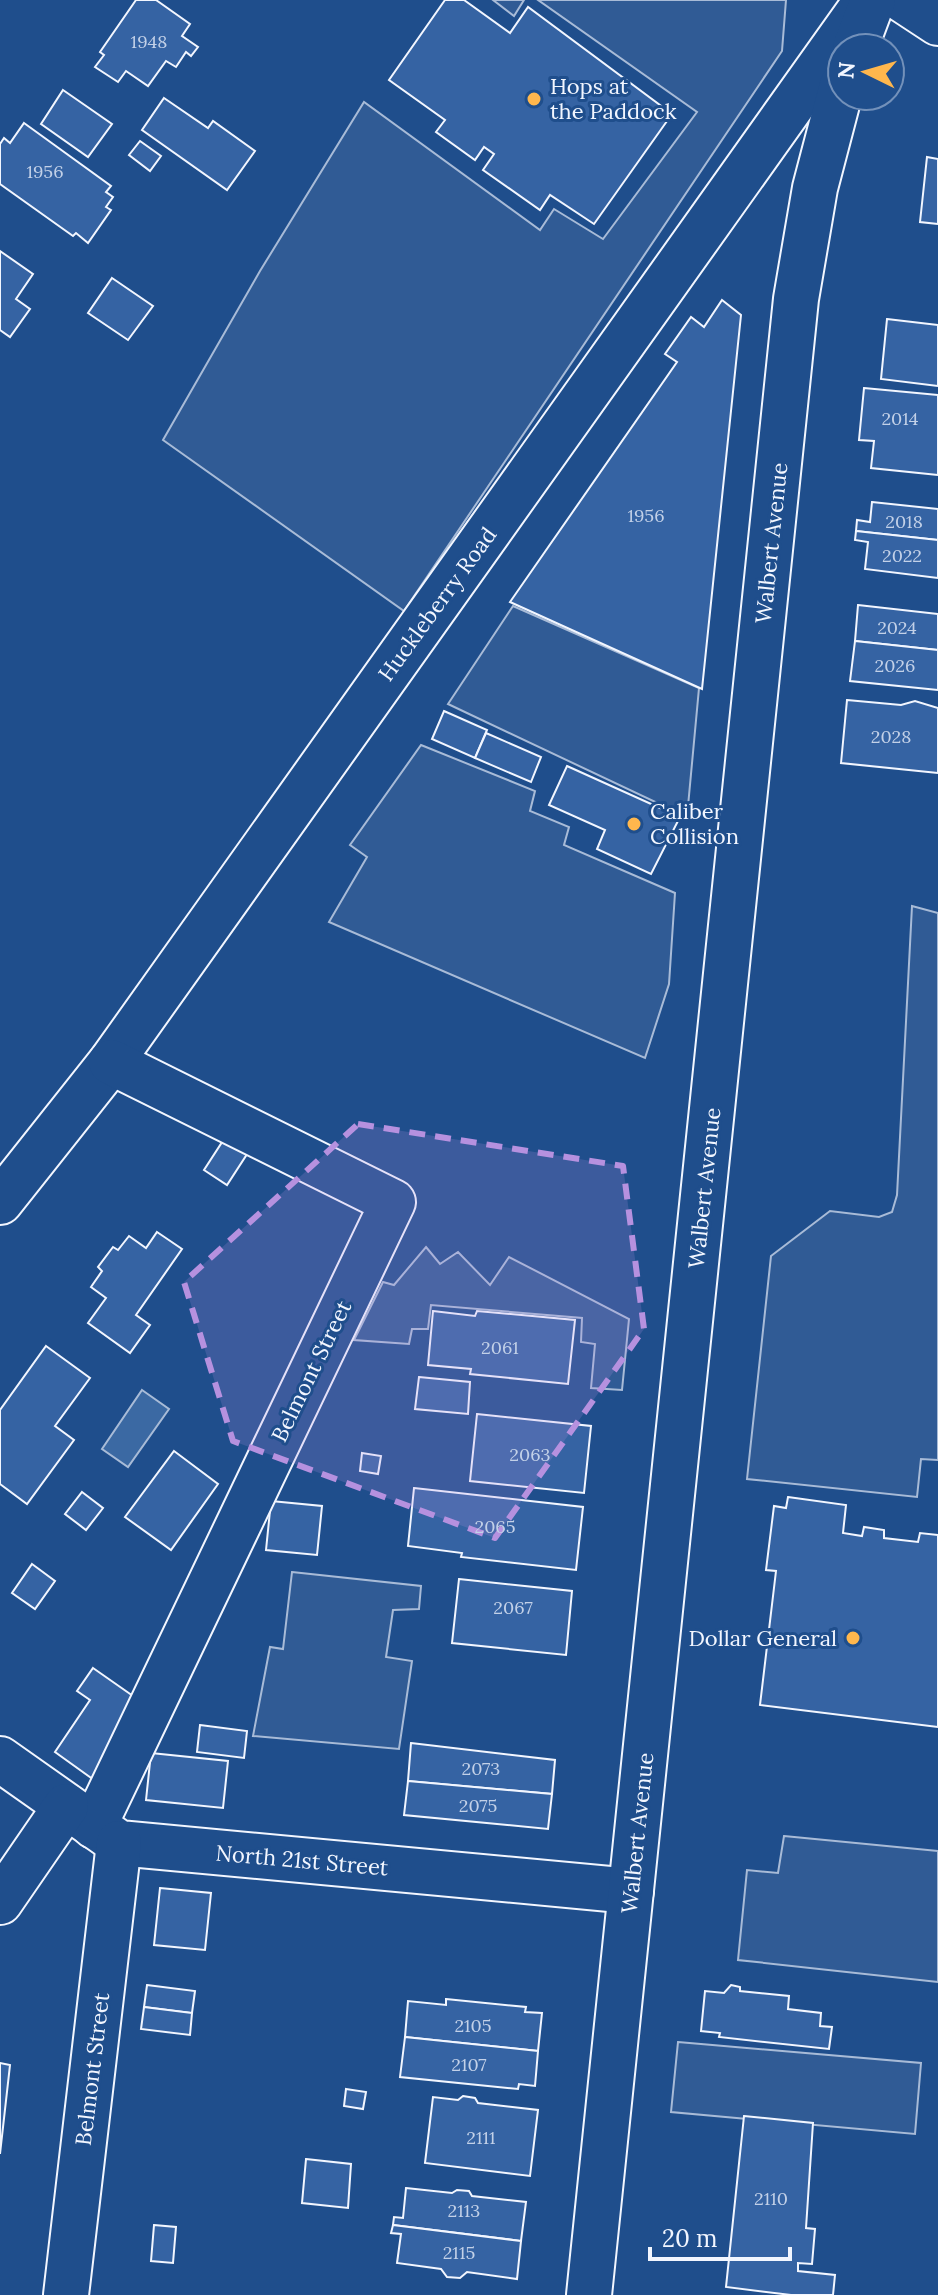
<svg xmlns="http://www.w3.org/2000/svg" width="938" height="2295" viewBox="0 0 938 2295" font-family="Lora,serif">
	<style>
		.parking { fill: #305b95; stroke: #a8bbd7; stroke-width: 2 }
		.water { fill: #3b69a3; stroke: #a8bbd7; stroke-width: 2 }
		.building { fill: #3563a3; stroke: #f2f6ff; stroke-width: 2 }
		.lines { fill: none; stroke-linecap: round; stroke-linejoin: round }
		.minor-casing { stroke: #f2f6ff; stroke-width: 48 }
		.major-casing { stroke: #f2f6ff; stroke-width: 48 }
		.minor { stroke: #1f4e8c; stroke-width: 44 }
		.major { stroke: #1f4e8c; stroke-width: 44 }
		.marked { fill: #b691df; fill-opacity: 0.2; stroke: #b691df; stroke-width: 6; stroke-dasharray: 16 10; stroke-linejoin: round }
		.poi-dot { fill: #ffb74d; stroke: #1f4e8c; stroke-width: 3 }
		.labels { text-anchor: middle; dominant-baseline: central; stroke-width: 6; stroke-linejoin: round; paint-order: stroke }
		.number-label { font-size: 18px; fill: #c3d1e8 }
		.poi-label { font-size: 22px; fill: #f2f6ff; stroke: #1f4e8c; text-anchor: start }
		.street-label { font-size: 22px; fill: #f2f6ff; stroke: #1f4e8c }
	</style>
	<rect width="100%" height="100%" fill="#1f4e8c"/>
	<g class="parking">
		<path d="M493,0H524L514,16Z"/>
		<path d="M538,0H786L782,51L404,611L163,440L260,271L364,102L540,230L554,209L603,239L697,112Z"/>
		<path d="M513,606L699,688L687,817L448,704Z"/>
		<path d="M421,745L535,791L530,811L569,827L564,845L675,893L669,984L645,1058L329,922L367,857L350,845Z"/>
		<path d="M912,906L938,913V1460L921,1459L917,1497L747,1479L771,1256L830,1211L879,1217L892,1212L897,1195Z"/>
		<path d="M426,1247L440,1264L458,1252L490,1285L509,1257L629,1319L622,1390L591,1388L595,1344L581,1342L582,1318L431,1305L428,1329H412L409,1344L354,1340L383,1282L394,1285Z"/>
		<path d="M292,1572L421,1586L419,1609L393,1610L386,1657L412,1661L399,1749L253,1736L270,1647L283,1649Z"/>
		<path d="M784,1836L938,1851V1982L738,1960L747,1870L778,1873Z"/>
		<path d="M678,2042L921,2063L915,2134L671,2112Z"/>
	</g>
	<path class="water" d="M142,1390L169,1409L128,1467L102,1449Z"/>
	<g class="building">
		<path d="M136,0H156L190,24L182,36L198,47L191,56L186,52L176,67L166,61L148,86L126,71L118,82L95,67L104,55L100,52Z"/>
		<path d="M445,0H464L510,33L528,7L672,114L594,224L550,195L540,210L483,170L494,154L484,147L475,160L436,132L445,120L389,80Z"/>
		<path d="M63,90L112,124L88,157L41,124Z"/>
		<path d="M164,98L208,128L213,121L255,151L227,190L142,130Z"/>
		<path d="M24,123L111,186L106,192L113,197L106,207L111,210L88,243L76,233L73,236L0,184V144L4,138L10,143Z"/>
		<path d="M140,141L161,156L150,171L129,155Z"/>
		<path d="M927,157L938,159V224L920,222Z"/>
		<path d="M0,251L33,274L16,299L30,309L10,337L0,330Z"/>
		<path d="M112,278L153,306L128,340L88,313Z"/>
		<path d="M722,300L741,315L702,689L510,602L677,362L665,354L691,317L704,327Z"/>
		<path d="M887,319L938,325V386L881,379Z"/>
		<path d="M864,388L938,395V475L871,468L874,441L859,440Z"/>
		<path d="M872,502L938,509V540L856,531L857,520L870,522Z"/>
		<path d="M856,531L938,540V578L865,569L868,542L855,540Z"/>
		<path d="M858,605L938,614V650L855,641Z"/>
		<path d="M855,641L938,650V690L850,681Z"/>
		<path d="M847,700L901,705L915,701L938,708V773L841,763Z"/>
		<path d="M444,711L487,730L475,758L432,739Z"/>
		<path d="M486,733L541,757L531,782L475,758Z"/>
		<path d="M567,766L680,817L651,874L597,849L605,830L549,805Z"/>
		<path d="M228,1133L251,1148L227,1185L204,1170Z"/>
		<path d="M157,1232L182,1249L136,1315L150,1325L130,1353L88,1323L106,1298L91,1287L102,1271L98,1267L113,1247L118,1250L129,1236L146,1248Z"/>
		<path d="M433,1311L475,1316L477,1311L575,1320L568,1384L470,1374L471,1369L428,1365Z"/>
		<path d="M46,1346L90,1378L55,1426L74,1440L27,1504L0,1484V1410Z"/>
		<path d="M419,1377L470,1382L468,1414L415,1409Z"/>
		<path d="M477,1414L591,1426L584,1493L470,1481Z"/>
		<path d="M174,1451L218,1484L171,1550L125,1517Z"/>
		<path d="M362,1453L381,1456L378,1474L360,1471Z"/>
		<path d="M414,1488L583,1507L576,1570L461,1557L462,1553L408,1546Z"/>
		<path d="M82,1492L103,1508L86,1530L65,1514Z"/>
		<path d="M788,1497L846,1505L843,1533L862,1536L864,1527L884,1530V1538L918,1542L920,1533L938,1535V1727L760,1705L776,1571L766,1570L774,1506L786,1508Z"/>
		<path d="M271,1501L322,1506L317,1555L266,1550Z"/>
		<path d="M32,1564L55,1581L35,1609L12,1593Z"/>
		<path d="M459,1579L572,1591L566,1655L452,1643Z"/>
		<path d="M93,1668L143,1703L94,1780L55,1752L90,1700L77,1691Z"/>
		<path d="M200,1725L247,1731L244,1758L197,1752Z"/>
		<path d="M411,1743L555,1760L552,1794L408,1781Z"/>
		<path d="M151,1753L228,1761L223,1808L146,1800Z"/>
		<path d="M408,1781L552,1794L548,1829L404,1815Z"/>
		<path d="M160,1888L211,1893L205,1950L154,1945Z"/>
		<path d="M147,1985L195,1991L192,2013L144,2007Z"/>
		<path d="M731,1985L740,1987V1991L789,1996L788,2009L821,2013L820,2026L832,2027L829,2049L719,2037L720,2033L701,2031L705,1991L724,1993Z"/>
		<path d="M446,1999L526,2007L525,2012L542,2013L538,2051L405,2037L408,2001L446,2005Z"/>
		<path d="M144,2007L192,2013L190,2035L141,2029Z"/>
		<path d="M405,2037L538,2051L535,2086L519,2084L518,2089L400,2077Z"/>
		<path d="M0,2063L10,2065L0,2154Z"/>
		<path d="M346,2089L366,2092L363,2109L344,2106Z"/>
		<path d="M463,2096L475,2098L478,2103L538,2110L530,2176L425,2163L433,2097L458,2100Z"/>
		<path d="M744,2116L813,2123L806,2228L815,2229L812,2264L798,2263V2271L835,2275L833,2295H791L726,2287Z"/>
		<path d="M306,2159L351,2164L348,2208L302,2203Z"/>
		<path d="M406,2188L452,2193L457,2190L469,2191L472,2196L526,2202L521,2241L393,2225L394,2217L403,2218Z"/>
		<path d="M154,2225L176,2227L173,2263L151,2261Z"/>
		<path d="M393,2225L521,2241L517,2279L467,2272L460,2278L447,2277L441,2269L397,2263L401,2234L391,2233Z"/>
	</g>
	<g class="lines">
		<defs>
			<g id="minor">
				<path d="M903,0L938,23"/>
				<path d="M0,1202L111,1062L867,0"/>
				<path d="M0,1759L119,1843L631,1891"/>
				<path d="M94,1826L393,1202L111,1062"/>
				<path d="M0,1902L66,1806"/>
				<path d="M66,2295L119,1843"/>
			</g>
			<g id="major">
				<path d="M855,48L873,0"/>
				<path d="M589,2295L796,299L815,188L842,85"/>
			</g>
		</defs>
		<use href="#minor" class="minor-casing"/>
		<use href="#major" class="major-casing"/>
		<use href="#minor" class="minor"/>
		<use href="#major" class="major"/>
	</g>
	<path class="marked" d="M358,1124L623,1166L644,1329L495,1538L233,1441L184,1282Z"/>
	<g class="poi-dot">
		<circle cx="534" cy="99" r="8"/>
		<circle cx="634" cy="824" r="8"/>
		<circle cx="853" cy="1638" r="8"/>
	</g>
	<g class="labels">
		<g class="number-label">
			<text x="149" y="41">1948</text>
			<text x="45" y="171">1956</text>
			<text x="900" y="418">2014</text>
			<text x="646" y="515">1956</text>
			<text x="904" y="521">2018</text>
			<text x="902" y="555">2022</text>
			<text x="897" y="627">2024</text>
			<text x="895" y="665">2026</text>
			<text x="891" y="736">2028</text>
			<text x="500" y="1347">2061</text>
			<text x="530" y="1454">2063</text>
			<text x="495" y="1526">2065</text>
			<text x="513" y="1607">2067</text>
			<text x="481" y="1768">2073</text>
			<text x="478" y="1805">2075</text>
			<text x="473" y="2025">2105</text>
			<text x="469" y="2064">2107</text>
			<text x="481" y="2137">2111</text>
			<text x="771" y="2198">2110</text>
			<text x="464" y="2210">2113</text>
			<text x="459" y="2252">2115</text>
		</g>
		<g class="poi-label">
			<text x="550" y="86">Hops at<tspan x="550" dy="25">the Paddock</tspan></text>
			<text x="650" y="811">Caliber<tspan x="650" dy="25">Collision</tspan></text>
			<text x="837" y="1638" text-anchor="end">Dollar General</text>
		</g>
		<g class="street-label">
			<text transform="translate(771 543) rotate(-84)">Walbert Avenue</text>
			<text transform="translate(437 604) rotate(-54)">Huckleberry Road</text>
			<text transform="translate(704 1188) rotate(-84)">Walbert Avenue</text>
			<text transform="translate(311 1371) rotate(-64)">Belmont Street</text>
			<text transform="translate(637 1833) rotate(-84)">Walbert Avenue</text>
			<text transform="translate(302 1860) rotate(5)">North 21st Street</text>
			<text transform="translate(92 2069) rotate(-83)">Belmont Street</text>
		</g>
	</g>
	<g transform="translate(866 72) rotate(275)"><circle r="38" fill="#1f4e8c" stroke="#7391ba" stroke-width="2"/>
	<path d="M0-6L14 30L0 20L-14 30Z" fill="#ffb74d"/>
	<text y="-12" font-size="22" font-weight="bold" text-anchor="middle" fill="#f2f6ff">N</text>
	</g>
	<path d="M650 2247v12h140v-12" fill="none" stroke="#f2f6ff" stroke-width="4"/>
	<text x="662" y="2247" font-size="24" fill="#f2f6ff" stroke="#1f4e8c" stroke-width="6" paint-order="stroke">20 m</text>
</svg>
